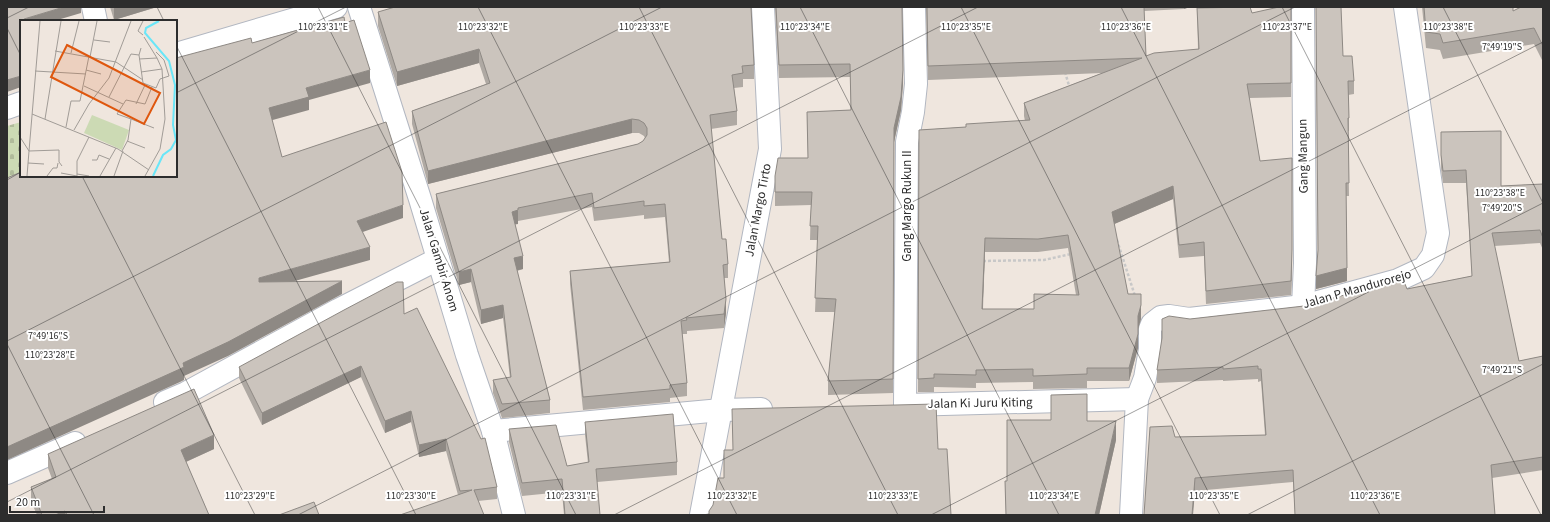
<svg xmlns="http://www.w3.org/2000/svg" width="1550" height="522" viewBox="0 0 1550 522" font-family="'Source Sans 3',sans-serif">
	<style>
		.cemetery { fill: url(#cemetery-stones) }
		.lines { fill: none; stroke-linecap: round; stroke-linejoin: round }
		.street-casing { stroke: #b2b7c1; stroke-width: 24 }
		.path { stroke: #c8c8c8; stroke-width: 2.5; stroke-dasharray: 3 2; stroke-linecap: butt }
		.street { stroke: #fff; stroke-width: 22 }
		.wall { fill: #afa9a3; fill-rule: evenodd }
		.shaded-wall { fill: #8e8984 }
		.building { fill: #cbc4bd; stroke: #8e8984; fill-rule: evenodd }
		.ticks { fill: none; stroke: #2d2d2d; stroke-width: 1; stroke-opacity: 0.45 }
		.labels { text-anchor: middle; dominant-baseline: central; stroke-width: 4; stroke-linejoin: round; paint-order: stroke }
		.street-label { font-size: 13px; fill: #2d2d2d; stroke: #fff }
		.inset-river { fill: none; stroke: #6ae6f8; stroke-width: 2 }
		.inset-road { fill: none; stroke: #a19c97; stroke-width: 1 }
		.view { fill: #df570e; fill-opacity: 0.15; stroke: #df570e; stroke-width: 2 }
		.inset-edge { fill: none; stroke: #2d2d2d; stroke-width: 2 }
		.ticks-label { font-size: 10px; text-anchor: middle; fill: #2d2d2d; stroke: #fff; stroke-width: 4; stroke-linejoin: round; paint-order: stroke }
	</style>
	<defs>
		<pattern id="cemetery-stones" width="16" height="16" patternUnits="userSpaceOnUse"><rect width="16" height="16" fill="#ccdab4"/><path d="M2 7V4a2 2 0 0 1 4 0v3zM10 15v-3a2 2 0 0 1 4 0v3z" fill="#b0bb9b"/></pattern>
	</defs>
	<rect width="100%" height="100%" fill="#efe6de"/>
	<path class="cemetery" d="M21,122V174L7,178V126Z"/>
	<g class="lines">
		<defs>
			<g id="street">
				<path d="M93,7L96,21"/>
				<path d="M359,7L420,199L467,355L493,431L514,515"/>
				<path d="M1303,7L1305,263L1303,306"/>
				<path d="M176,54L336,7"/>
				<path d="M7,108L21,103"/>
				<path d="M165,402L186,393L338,310L438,259"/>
				<path d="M905,405L907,142L913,112L916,84L914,7"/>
				<path d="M906,405L1137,399"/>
				<path d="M493,431L721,410L761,409"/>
				<path d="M7,473L75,443"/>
				<path d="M701,515L770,149L763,7"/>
				<path d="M1131,515L1137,399L1145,378L1150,349V329L1152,324L1161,317L1169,316L1189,319L1303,306L1398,280L1424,268L1433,255L1438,233L1405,7"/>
			</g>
		</defs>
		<use href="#street" class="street-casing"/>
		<g class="path">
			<path d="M1065,72L1070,89"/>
			<path d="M1117,240L1135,296"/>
			<path d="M983,261L1044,260L1071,254"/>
		</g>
		<use href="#street" class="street"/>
	</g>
	<g class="wall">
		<path d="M110,7H157L114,20Z"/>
		<path d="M775,7H902L903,83L901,110L894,142L893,393L828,395V381L835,312H815L818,240H810L811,205L775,206V176L808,158L807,112L851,110L850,77L779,78Z"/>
		<path d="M926,7H1190L1184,9L1144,11L1146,56L1198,49L1197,8L1252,13L1291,7V97L1249,98L1260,161L1292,263L1291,295L1206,304L1204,256L1179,258L1173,199L1114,224L1128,294H1141V319L1138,329V348L1129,381H1087V388L1033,389V382L976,383V388L934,387V392H918L919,130L966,127L1025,121L1024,116V103L1102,73L928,80ZM1068,248L1076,295L1034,309H983L985,252H1038Z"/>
		<path d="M1422,7H1513V11L1543,7V62L1534,44L1443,59L1440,50L1426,48Z"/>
		<path d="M378,12L754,65V79H743V87L734,88L737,111V125L711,129L722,239L728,264V278H724L726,313L724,328L687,331V334H682L687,383V396L670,398V402L583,410L570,284V271L669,262L665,217L644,219V215L594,221L592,207L518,221V224H515L523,269L517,271L550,400V413L502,418L493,393V380L510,378L503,318L481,324L471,282L459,285L436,208V194L638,144L643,141L645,138L644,136L639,133H632L428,184L412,124V111L486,84L479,63L397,86L378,26Z"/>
		<path d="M1343,56L1354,81V94L1348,95L1349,118V131H1348L1349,196H1346L1347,281L1316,289Z"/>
		<path d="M1441,132L1501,186L1543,184V250L1540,243L1494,246L1519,361L1543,356V470L1492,478L1495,515H1295L1293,482L1195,491L1175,437L1265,435L1261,381L1258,382V379L1223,381V380L1157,383V370L1190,319L1304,306L1407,289L1472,276L1466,183H1443L1441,168Z"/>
		<path d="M404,314L497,487V499L478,501L458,495L446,451L419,457L411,422L385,433L361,377L262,425L239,378V367Z"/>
		<path d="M1087,421L1116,440L1099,515H1006L1005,481H1007Z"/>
		<path d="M585,422L677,462V475L597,482L600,515H564L562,492L522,496L509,442V429L567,466L588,463L585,435Z"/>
		<path d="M214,449L186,462L209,515H37L31,501V487L52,479L48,468V454Z"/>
	</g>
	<g class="shaded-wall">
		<path d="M64,7H81V13L54,21H24V19Z"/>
		<path d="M119,7H157L114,20V8Z"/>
		<path d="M1184,7H1190L1184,9Z"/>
		<path d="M479,49V63L397,86V72Z"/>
		<path d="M370,70V83L309,100V110L269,121V108L306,88Z"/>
		<path d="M903,70V83L901,110L894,142L893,393L894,128Z"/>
		<path d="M21,76V87L7,92V80Z"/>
		<path d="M632,119V133L428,184V171Z"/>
		<path d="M1173,186V199L1112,225V212Z"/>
		<path d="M403,205V218L357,234V221Z"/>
		<path d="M518,210V224L512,225V212Z"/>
		<path d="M985,238V252L982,322V309Z"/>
		<path d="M370,247V260L259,291V278Z"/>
		<path d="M1292,249V263L1291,295V281Z"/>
		<path d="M523,256V269L514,271V258Z"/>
		<path d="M1347,268V281L1316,289V276Z"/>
		<path d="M471,269V282L459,285V272Z"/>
		<path d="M342,281V294L228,356L184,376V380L180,382L7,460V447L183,363Z"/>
		<path d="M726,299V313L724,328V314Z"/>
		<path d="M503,305V318L481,324V310Z"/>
		<path d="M1141,305V319L1138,329V316Z"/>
		<path d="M1138,334V348L1129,381V368Z"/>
		<path d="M361,366V377L262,425V413Z"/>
		<path d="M411,411V422L385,433V421Z"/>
		<path d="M1116,421V440L1099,515H1095Z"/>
		<path d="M214,435V449L181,464V450Z"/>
		<path d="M446,439V451L419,457V445Z"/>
		<path d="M1195,478V491L1193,515H1192Z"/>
		<path d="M65,511V515H55Z"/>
	</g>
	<g class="building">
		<path d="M7,7H64L24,19V21H21V76L7,80Z"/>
		<path d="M395,7H751L754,65L742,66L743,73L732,75L737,111L710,115L722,239H726L728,264L723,265L726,299L724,314L686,318L687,320L681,321L687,383L670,385V389L583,397L570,271L670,262L665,204L644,206V201L594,208L592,193L518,208V210L512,212L523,256L514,258L550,400L502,404L493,380L511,377L503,305L481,310L471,269L459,272L436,194L638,144L643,141L647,135V128L644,123L639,120L632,119L428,171L412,111L490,83L479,49L397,72L378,12Z"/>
		<path d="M776,7H902L903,70L901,97L894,128L893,379L828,381L836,299L815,298L818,226H810L812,192H775V176L778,158H808L807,112L851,110L850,64L779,65Z"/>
		<path d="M927,7H1144L1146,56L1154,53L1199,49L1197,8L1250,7L1252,13L1279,7H1291V83L1247,84L1260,161L1292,158V249L1291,281L1206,291L1204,242L1179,245L1173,186L1112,212L1128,294H1141V305L1138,316V334L1129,368H1087V374L1033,376V369L976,370V375L934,374V378L918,379L919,130L966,127V124L1030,120L1024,103L1142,58L928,66ZM1068,235L1079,295L1034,294V309H982L985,238L1038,239Z"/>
		<path d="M1316,7H1341L1343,56H1352L1354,81H1348L1349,118H1348L1349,183H1346L1347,268L1316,276L1318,250Z"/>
		<path d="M1424,7H1513V11L1521,7H1543V46L1534,28L1443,43L1440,34L1426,32Z"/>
		<path d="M344,17L345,23L354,20L370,70L306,88L309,97L269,108L282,157L386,122L402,172L403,205L357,221L370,247L259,278V282L342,281L228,342L183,363L184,367L180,369L7,447V178L21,172V176H176V58L251,38L252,43Z"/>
		<path d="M1501,131V186L1543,184V238L1540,230L1492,233L1519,361L1543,356V457L1491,465L1495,515H1295L1293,470L1195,478L1192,515H1144L1150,427L1172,426L1175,437L1266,435L1261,369H1258V366L1223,369V367L1157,370L1162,338V319L1169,316L1190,319L1304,306L1403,279L1407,289L1472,276L1466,170L1443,171L1441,155V132Z"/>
		<path d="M397,282H403L404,314L417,308L481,439L485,438L497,487L474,490L484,515H400L472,490L460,491L446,439L419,445L411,411L385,421L361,366L262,413L239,367L344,310Z"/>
		<path d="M194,389L214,435L181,450L209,515H67L65,511L55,515H42L31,487L56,477L48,454Z"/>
		<path d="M1087,394V421H1116L1095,515H1006L1005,481H1007V420H1051V395Z"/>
		<path d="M936,404L938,449H947L951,515H703L709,514V511L713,505L718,478H724V450H733L732,409Z"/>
		<path d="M673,414L677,462L596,469L600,515H565L562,479L522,483L509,429L556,425L567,466L589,462L585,422Z"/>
		<path d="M314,502L319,515H279Z"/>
	</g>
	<path class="ticks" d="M157,7L164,21M318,7L576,515M478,7L737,515M639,7L898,515M800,7L1059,515M961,7L1220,515M1121,7L1380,515M1282,7L1541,515M1443,7L1543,203M7,18L29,7M7,28L21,56M176,45L416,515M176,93L346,7M82,176L255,515M7,180L21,172M7,341L662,7M7,344L94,515M7,502L978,7M298,515L1295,7M614,515L1543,42M931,515L1543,203M1247,515L1543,364"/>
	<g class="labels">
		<g class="street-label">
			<text transform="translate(1303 156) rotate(-91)">Gang Mangun</text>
			<text transform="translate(907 206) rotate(-90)">Gang Margo Rukun II</text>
			<text transform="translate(758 210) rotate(-79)">Jalan Margo Tirto</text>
			<text transform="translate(439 260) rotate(73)">Jalan Gambir Anom</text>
			<text transform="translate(1357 289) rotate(-16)">Jalan P Mandurorejo</text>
			<text transform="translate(980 403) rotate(-1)">Jalan Ki Juru Kiting</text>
		</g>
	</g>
	<g transform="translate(20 20)">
		<rect width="157" height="157" fill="#efe6de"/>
		<path d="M72,95L109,110L102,130L64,113Z" fill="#ccdab4"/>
		<path class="inset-river" d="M133,156L143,135L151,129L156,120L153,105L155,65L149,41L125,13L126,8L139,1"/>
		<path class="inset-road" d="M20,1L9,131L39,130V142L42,146M123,1L118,11L123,15M74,20L90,22M121,28L119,35L123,63L136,68L140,59L149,56L144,40L136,32M35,31L96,42L123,60M51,33L59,1M70,37L77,1M119,39L137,38L124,17M66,50L81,54M15,51L66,54M121,52L142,49M64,66L103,84M89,77L111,34L119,35M116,84L125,65M12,94L98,129L129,150M25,99L41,1M111,99L134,108M46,107L51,81H60L69,36M54,110L69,84L89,58L111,1M0,117L9,131L7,156M107,121L125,128M102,131L108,120L111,99L97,94L106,80L125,84L132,67M72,140H77L79,135L89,139M8,143L24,144M41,153L57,156M57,154L69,156M27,156L33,148H37L38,143M57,156V141L69,117M80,156L96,128M94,156L103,131M125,156L140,129L145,99L142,49L137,38"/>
		<path class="view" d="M47,25L140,73L124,104L31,57Z"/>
		<rect width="157" height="157" class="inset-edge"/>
	</g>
	<g class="ticks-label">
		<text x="1448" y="30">110°23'38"E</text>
		<text x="323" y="30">110°23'31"E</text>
		<text x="483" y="30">110°23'32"E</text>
		<text x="644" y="30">110°23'33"E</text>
		<text x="805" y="30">110°23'34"E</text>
		<text x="966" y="30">110°23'35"E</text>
		<text x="1126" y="30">110°23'36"E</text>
		<text x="1287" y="30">110°23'37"E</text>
		<text x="1502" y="50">7°49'19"S</text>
		<text x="1500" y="196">110°23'38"E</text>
		<text x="1502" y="211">7°49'20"S</text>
		<text x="48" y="339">7°49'16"S</text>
		<text x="50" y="358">110°23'28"E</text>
		<text x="1502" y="373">7°49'21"S</text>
		<text x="250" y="499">110°23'29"E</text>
		<text x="411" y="499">110°23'30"E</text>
		<text x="571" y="499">110°23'31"E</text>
		<text x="732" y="499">110°23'32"E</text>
		<text x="893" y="499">110°23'33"E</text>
		<text x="1054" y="499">110°23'34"E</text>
		<text x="1214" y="499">110°23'35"E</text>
		<text x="1375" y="499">110°23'36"E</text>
	</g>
	<rect width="1550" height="522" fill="none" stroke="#2d2d2d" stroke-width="16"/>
	<path d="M10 506v6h94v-6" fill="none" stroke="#2d2d2d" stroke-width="2"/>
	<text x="16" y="506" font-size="12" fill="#2d2d2d" stroke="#ffffff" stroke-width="3" paint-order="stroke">20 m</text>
</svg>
